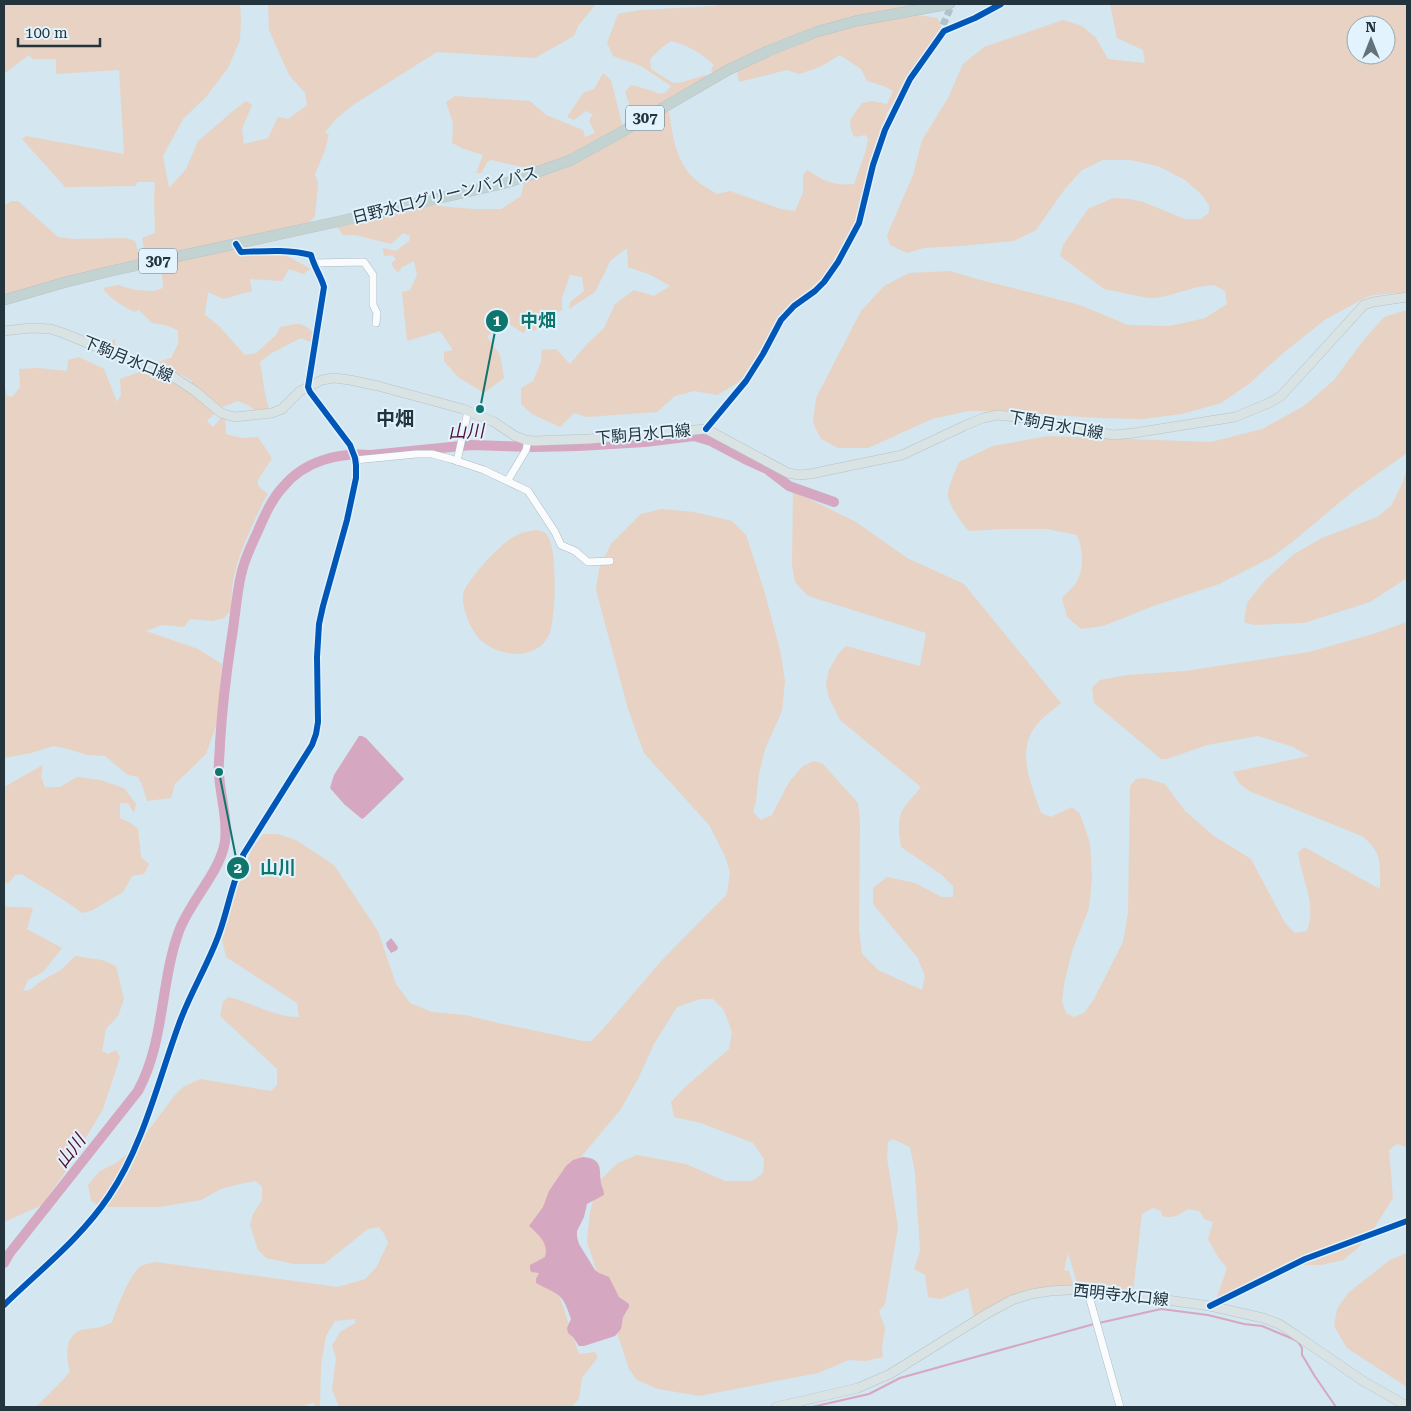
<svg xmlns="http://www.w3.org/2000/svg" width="1411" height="1411" viewBox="0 0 1411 1411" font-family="'Roboto Serif','Noto Sans JP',serif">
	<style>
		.green { fill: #e8d2c3; fill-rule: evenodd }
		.water { fill: #d6a7c0 }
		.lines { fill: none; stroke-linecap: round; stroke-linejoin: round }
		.stream { stroke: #d6a7c0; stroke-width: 2 }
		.river { stroke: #d6a7c0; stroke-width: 10 }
		.minor-tunnel { stroke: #b1c2cb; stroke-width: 7; stroke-dasharray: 7 3.5; stroke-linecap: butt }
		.minor-casing { stroke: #acbbc4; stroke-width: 8 }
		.major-casing { stroke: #b8c2c7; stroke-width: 10 }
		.highway-casing { stroke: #b8c2c7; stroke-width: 11 }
		.minor { stroke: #f9fbfd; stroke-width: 7 }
		.major { stroke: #d9e3e3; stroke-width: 9 }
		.highway { stroke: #c3d3d1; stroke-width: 10 }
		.cycleway-casing { stroke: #e3f3fd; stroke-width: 9 }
		.cycleway { stroke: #0057b8; stroke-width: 6 }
		.labels { text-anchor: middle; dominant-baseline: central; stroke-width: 4; stroke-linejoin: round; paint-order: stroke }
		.shield { fill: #e3f3fd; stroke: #5d6d77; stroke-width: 1 }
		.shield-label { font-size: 15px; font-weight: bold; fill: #24343d }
		.street-label { font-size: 16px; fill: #24343d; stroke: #e3f3fd }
		.water-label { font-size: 18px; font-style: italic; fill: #510f32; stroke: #e3f3fd }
		.quarter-label { font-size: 19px; font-weight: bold; fill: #24343d; stroke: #e3f3fd }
		.leader { fill: none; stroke: #0f766e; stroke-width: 2 }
		.callout-dot { fill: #0f766e; stroke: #e3f3fd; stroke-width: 2 }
		.mark-label { font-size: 15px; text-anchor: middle; font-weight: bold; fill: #fff }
		.callout-label { font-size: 18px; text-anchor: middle; font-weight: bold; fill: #0f766e; stroke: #e3f3fd; stroke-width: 4; stroke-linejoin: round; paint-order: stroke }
	</style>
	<rect width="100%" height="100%" fill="#d4e6ef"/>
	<g class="green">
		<path d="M4,4H240L241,20L240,40L228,68L206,97L183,119L163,156L169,188L186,169L198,141L233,111L246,101L252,105L242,129L244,144L268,138L278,117L288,119L307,105L305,93L289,75L269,30L268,4H596L578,26L574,36L535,58L437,52L353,105L337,118L325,132L329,135L324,153L315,174L318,183L315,216L309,223L150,259L145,253L142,238L155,233L154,198L155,182H137L136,186L65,187L22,139L26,136L124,154L119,70L56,74V59H33L29,55L4,74Z"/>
		<path d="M716,4H922L835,23L713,74L711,70L714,65C702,53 687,45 671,41L661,48L650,59L651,69L673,83L683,82L705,75L708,78L635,120L625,92L631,85L653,91L659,94L665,93L671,86L641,66L613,56L607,43L618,14L640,10L715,6Z"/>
		<path d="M1110,4H1407V297L1398,293L1373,295L1365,298L1326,319L1282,354L1249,384L1221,403L1182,414L1143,419L1100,418L995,411H968L932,419L868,448H838L821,439L813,423L816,398L861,311L884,286L909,273L950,271L977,279L1080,305L1128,325L1170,326L1205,318L1227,304L1225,291L1214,285L1197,287L1170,295L1156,298H1148L1104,289L1060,256L1063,245L1088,209L1113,198L1130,199L1143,202L1185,219H1201L1209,213V205L1201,194L1185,180L1158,166L1130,160H1103L1082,170L1064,190L1036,230L1014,241L961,246L924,248L907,253L890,245L887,235L913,175L922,140L948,98L963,64L984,47L1063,20L1082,26L1096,38L1108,59L1145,63L1143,50L1117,38ZM1356,25H1386V55H1356Z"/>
		<path d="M911,14L937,18L940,23L942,31L887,112L856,227L829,270L813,289L789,306L744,379L717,395L694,391L675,396L657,412L587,417L574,413L560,427L532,414L521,404V388L533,381L541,362L542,350L556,349L570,364L586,345L604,328L615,304L634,290L654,296L670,286L651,275L628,267L627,248L611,260L595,292L569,309L570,302L584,291L582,277L570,275L562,298V310L544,320V326L533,331L529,327L523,333L509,324L487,336L500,355L504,378L484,393L458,377L444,361V352L453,350L440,331L407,341L402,292L410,290L417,275L414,261L402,267L398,273L391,264L396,259L392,255L384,256L383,248L396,251L409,241L410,236L403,233L391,244L355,235H343L337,227L428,205L473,209H501L521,196L524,182L565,168L630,133L665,110L669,112C673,138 676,164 698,182C703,186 711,190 717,194L730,191L781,209L795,211L803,193V175L807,170C824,181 833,186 854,184L866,150L868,138L865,135L855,137L851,131L850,120L862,103L872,101L887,104L893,91L884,86L867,81L861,69L840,55L820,67L799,74L787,70L739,82L737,70L780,49L823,34Z"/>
		<path d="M603,73L611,80L623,128L562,159L535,170L491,160L488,161L481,173H476L483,155L464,149L452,143L453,123L446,102L455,96L530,101L546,115L583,130L585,137L595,133L589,121L593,114L586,111L574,120L567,117L583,93L594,89Z"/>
		<path d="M12,201H18L58,237L74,239L125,238L135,241L139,254L143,255L145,260L4,297V205Z"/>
		<path d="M223,248L251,252H280L311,269L303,274L289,269L282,281L250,279L252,291L223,299L208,292L205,315L218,325L245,355L256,353L277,334L280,327C298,324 300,320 314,333L313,343L301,338L270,354L260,362L265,394L269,409L254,410L250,406L238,401L220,408L207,421L213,427L223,416L225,418L226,434L242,438L258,437L272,458L258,480V486L268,494L263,502C248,536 228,571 232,609L224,618L212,621L190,619L184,627L162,625L146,631L198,649L222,664L219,707L216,726L206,754L175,784L171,798L147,801L142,785L138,777L128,775L105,756L87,755L68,749L53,746L31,753L4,758V475L5,472L4,471V384L7,396L12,397L20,387L19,369L38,368L67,371L68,360L79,357L104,369L117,402L121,395L120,379L142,371L154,372L173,377H183L192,383L191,380L182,375L171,373L110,349L108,346L115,338V346L118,349L154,363L171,358L178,344V330L165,325L152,323L139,310L134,312C124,306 109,299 103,288L118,285L135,290L153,291L163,288L162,272L169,262Z"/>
		<path d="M1407,310V453L1352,492L1291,543L1272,557L1219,584L1156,605L1103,626L1081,629L1067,617L1062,598C1067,593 1072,588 1076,583C1085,568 1083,550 1077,535L1047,529H1005L969,531C962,524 947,503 948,493C950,482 955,472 959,462L993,446L1048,436L1211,442L1262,429L1304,406L1334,380L1362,342L1384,317Z"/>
		<path d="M1407,468V578L1370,602L1304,623L1254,625L1244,622L1247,603L1266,579L1294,554L1322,538L1377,517L1391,506L1402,484Z"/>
		<path d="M793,491L856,522L907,558L964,584L1061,703C1053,710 1041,718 1035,727C1016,753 1032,786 1041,813L1051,817L1072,807L1080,814L1090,843L1092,878L1089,908L1072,951L1064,984L1062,1002L1066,1013L1074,1017L1084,1013L1094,999L1123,942L1128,913L1130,786L1136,779L1144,778L1165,784L1185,811L1214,836L1251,859L1285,923L1295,933L1307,931C1317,903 1302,881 1298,853L1304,847L1380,889C1380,864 1383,853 1362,836L1249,791L1239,783L1233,772L1309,756L1291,746L1258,736L1207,745L1167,759H1161L1094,703L1092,688L1100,680L1127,675L1185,671L1309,652L1373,634L1407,622V1147L1397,1144L1389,1150L1393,1198L1371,1233L1357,1249L1343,1260L1321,1265H1291L1216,1300L1227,1268L1218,1257L1208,1239L1213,1222L1204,1219L1202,1215L1199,1211L1188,1209C1178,1215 1174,1219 1162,1216L1161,1211L1153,1208L1142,1214L1133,1292L1080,1286L1076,1280L1068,1253L1064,1270L1069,1271L1073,1284L1071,1286L1002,1302L974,1317L968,1288L940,1299L928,1297L925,1275L914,1269L920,1251L915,1172L910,1147L893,1139L888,1142L887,1158L898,1227L885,1304L879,1311L885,1328L882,1348L883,1357L866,1361L849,1360L818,1373L699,1396L658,1389L637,1380L629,1369L587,1242L590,1212L598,1182L618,1163L637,1155L686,1164L725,1181H752L763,1173L764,1159L753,1143L701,1123L674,1117L671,1102L685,1087L729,1049L732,1032L724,1010L713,999H700L677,1007L654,1044L638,1079L621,1109L551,1193L547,1259L579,1354L595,1352L598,1357L582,1378L579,1399L571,1407H339L332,1390L336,1358L332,1346L340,1332L355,1323L356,1319L335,1321L326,1336L321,1364L320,1407H315L314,1403L306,1405V1407H36L64,1379L70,1371C66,1357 64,1337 81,1330C87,1328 95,1329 101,1327C104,1326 108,1324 112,1322C117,1308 129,1275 141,1266C145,1264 151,1263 156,1262L338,1287L365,1279L376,1268L388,1243L385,1235L379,1227L368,1229L324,1264H294L266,1258L258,1250L250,1225L253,1214L262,1200V1187L256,1181L240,1184L221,1189L201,1200L160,1207H102L91,1201L88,1185L100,1171L116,1163L136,1147L175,1095L183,1087L200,1079L271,1091L277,1085V1069L220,1016L223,1002L228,997C252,1002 275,1018 299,1017L297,1003L226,957L221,935L252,848L263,834H277L296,840L334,865L378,931L396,984L410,1003L432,1012L465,1015L498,1023L583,1041H591L602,1030L663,959L727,894L730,872L725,856L709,825L644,753L628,709L596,590L599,569L611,544L641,514L661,509L694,512L732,521L746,535L764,590L780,650L785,681L782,711L765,749L759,774L756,801L753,812L761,820L772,815L789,782L803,766L814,761L823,764L858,803L860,822L859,929L862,954L878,970L922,990L925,976L917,957L873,904V888L887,877L915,883L942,897H953V886L942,875L901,847C899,833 896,817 906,805C911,798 917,793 921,787L840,720L829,698L826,684L829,670L838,654L846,646L920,666L926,633L808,596L795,582L792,565Z"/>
		<path d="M537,530C541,531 545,531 547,535C558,548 556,619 549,635C542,649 529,654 515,654C504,653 491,649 483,642C472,634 459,604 464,591C471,576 501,543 515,536C522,532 530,531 537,530Z"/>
		<path d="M43,765L41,777L45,787H60L77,777L100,780L124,788L136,804L134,813L128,803H120V818L129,822L138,829L141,857L149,864L144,874L132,876L123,892L91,911L82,913C63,898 42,887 21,874L15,875L8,884L4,881V787Z"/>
		<path d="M4,906C14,908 23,906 33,908L27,929L62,948L43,972L28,980L23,991L30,990L41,981L61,970L75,956L102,960L116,966L124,999L118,1016L106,1029L102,1051L108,1054L116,1050L120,1057L103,1109L68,1168L42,1205L4,1222Z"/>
		<path d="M1407,1253V1387L1347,1348L1334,1326L1337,1309L1348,1293L1390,1260Z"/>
	</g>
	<g class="water">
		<path d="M359,736H362L366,738L404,779L365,817L362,819L344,804L330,788L334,775Z"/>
		<path d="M391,938L398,947L397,950L391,953L387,947L386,943Z"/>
		<path d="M583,1157C603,1159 599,1168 601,1183C602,1188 604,1190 604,1195L587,1204L584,1217L577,1231V1237L579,1244L595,1270L599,1273L609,1277L619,1297L629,1304V1307L623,1317L621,1329L615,1336L584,1346H579L573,1337L568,1333L567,1328L571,1319C562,1292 560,1296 536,1283V1279L539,1273L531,1272L530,1269V1265L545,1257C549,1243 539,1235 529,1226L543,1207L549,1191L566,1166L573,1160Z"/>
	</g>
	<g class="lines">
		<g class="stream">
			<path d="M1099,1323L1161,1309L1208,1315L1244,1324L1262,1326L1293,1339L1298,1342L1302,1348V1355L1304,1358L1314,1375L1336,1407"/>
			<path d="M812,1407L869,1394L900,1378L1094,1324"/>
		</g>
		<path class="river" d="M4,1263L9,1254L138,1091C165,1041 160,983 179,931C190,901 221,871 225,841C228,818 220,796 219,773C218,764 220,753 220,743C222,710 226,675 231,642C235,620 236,597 241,575C244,560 251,546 257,533C264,517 271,500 283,487C304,461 339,452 371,455L471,445L534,447L578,446L645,442L694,436L711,441L747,460L767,469L789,486L834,502"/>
		<path class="minor-tunnel" d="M943,25L952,4"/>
		<defs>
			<g id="minor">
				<path d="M313,263L364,262L373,275V305L377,313L376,323"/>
				<path d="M706,429L746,381L763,354L781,320L794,306L815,291L824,282L838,262L859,223L873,165L885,130L910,79L944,31L975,18L1001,4"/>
				<path d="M355,460L416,454H432L451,459L484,470L528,491L555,532L561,545L575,551L588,562L610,561"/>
				<path d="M457,461L468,411"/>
				<path d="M508,480L526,450L528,440"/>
				<path d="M1087,1289L1120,1407"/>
				<path d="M4,1305C40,1270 81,1238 109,1196C143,1146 158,1081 179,1024C190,993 208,965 219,934C228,909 232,883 243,859V855L312,745L316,734L318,722L317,657L319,624L323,606L347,520L356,478V465L355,458L350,445L310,392L308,387L324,287C321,276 314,267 311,255C288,249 265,251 241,252L236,244"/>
				<path d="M1210,1306L1305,1259L1407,1221"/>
			</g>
			<g id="major">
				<path d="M4,331L30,328L51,329L63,333L134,362L172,376L195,391L221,413L234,417L272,413L282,409L300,391L322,380L334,378L350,380L378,386L463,409L494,422L515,436L526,440L534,441L589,439L706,429L788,473L799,475L810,474L902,455L964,426L983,418L998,415L1039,420L1091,431L1114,435L1134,433L1235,417L1269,403L1281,396L1364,305L1373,302L1407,297"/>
				<path d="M776,1407L858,1388L890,1374L988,1313L1012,1300L1031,1294L1050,1291L1087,1289L1210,1306L1263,1318L1279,1324L1293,1333L1363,1381L1407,1406"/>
			</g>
			<path id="highway" d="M4,300L66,282L111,271L336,222L509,182L571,160L618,134L728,70L768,51L816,32L856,21L949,4"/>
		</defs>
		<use href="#minor" class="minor-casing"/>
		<use href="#major" class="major-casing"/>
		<use href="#highway" class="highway-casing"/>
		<use href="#minor" class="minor"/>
		<use href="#major" class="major"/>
		<use href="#highway" class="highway"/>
		<defs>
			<g id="cycleway">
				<path d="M706,429L746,381L763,354L781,320L794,306L815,291L824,282L838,262L859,223L873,165L885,130L910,79L944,31L975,18L1001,4"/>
				<path d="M4,1305C40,1270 81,1238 109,1196C143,1146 158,1081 179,1024C190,993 208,965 219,934C228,909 232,883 243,859V855L312,745L316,734L318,722L317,657L319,624L323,606L347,520L356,478V465L355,458L350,445L310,392L308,387L324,287C321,276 314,267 311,255C288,249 265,251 241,252L236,244"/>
				<path d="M1210,1306L1305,1259L1407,1221"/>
			</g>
		</defs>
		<use href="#cycleway" class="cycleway-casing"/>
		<use href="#cycleway" class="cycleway"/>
	</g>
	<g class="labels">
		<g class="shield">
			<rect x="626" y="105.5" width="38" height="25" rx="4"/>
			<rect x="139" y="248.5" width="38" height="25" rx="4"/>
		</g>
		<g class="shield-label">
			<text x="645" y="118">307</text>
			<text x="158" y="261">307</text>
		</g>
		<g class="street-label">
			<text transform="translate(445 195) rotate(-14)">日野水口グリーンバイパス</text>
			<text transform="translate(128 359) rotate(22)">下駒月水口線</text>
			<text transform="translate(1056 425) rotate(10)">下駒月水口線</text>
			<text transform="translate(643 434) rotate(-5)">下駒月水口線</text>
			<text transform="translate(1121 1295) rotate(6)">西明寺水口線</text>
		</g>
		<g class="water-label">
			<text transform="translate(466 431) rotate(-2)">山川</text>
			<text transform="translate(70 1151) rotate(-53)">山川</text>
		</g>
		<g class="quarter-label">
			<text x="395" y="418">中畑</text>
		</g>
	</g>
	<path class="leader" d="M480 409L497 321M219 772L238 868"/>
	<g class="callout-dot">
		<circle cx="480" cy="409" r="5"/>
		<circle cx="219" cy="772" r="5"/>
		<circle cx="497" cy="321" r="12"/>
		<circle cx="238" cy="868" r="12"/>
	</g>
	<g class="mark-label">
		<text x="497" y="326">1</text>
		<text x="238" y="873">2</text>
	</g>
	<g class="callout-label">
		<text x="538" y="327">中畑</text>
		<text x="278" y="874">山川</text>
	</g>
	<rect width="1411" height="1411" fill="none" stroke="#24343d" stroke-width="10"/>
	<g transform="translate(1371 40)"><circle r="24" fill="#e3f3fd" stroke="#97a7b0"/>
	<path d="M0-4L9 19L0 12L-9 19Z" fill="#62727b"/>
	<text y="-8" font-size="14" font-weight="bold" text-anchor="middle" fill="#24343d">N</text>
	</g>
	<path d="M18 38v8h82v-8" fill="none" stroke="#24343d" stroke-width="2.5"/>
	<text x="25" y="38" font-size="15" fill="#24343d" stroke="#e3f3fd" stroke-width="4" paint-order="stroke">100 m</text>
</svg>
